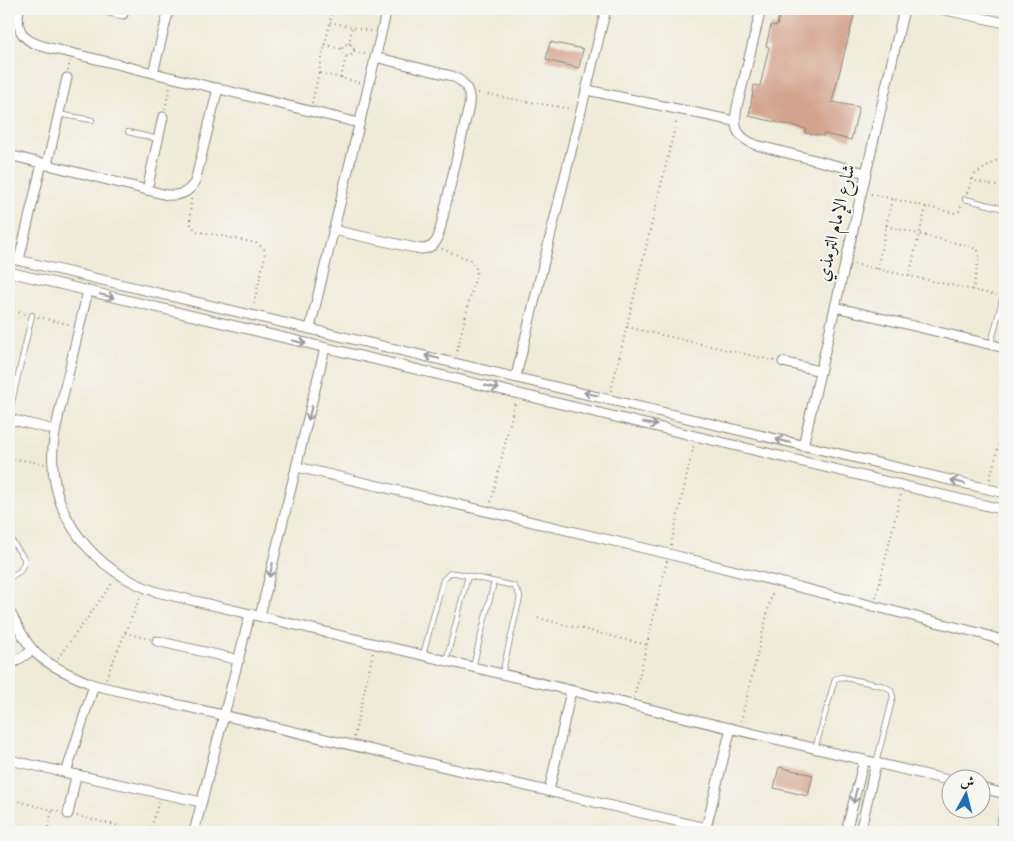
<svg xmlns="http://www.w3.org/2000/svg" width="1014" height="841" viewBox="0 0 1014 841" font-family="Vollkorn,Amiri,serif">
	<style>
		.building { fill: #d3a38d }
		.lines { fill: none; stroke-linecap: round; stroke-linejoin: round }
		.lane-casing { stroke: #86847a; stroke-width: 6 }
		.street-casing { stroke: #86847a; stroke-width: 11 }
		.path { stroke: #86847a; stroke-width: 2; stroke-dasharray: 1 4; stroke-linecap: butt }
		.lane { stroke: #fff; stroke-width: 4.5 }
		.street { stroke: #fff; stroke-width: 9 }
		.oneway { stroke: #999 }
		.labels { text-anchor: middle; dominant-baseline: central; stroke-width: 4; stroke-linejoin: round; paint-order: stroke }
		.street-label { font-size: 18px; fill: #1c1c1c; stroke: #f6f6f2 }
	</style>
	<rect width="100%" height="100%" fill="#f6f6f2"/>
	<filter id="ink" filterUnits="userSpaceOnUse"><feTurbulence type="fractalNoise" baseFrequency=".02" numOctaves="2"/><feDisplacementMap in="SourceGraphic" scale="10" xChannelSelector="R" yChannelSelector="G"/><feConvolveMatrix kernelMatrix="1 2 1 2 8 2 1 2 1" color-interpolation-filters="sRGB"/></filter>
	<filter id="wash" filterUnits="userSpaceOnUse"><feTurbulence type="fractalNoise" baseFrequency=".0096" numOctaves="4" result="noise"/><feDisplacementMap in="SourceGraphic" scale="20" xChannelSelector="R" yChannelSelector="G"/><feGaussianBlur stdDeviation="1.12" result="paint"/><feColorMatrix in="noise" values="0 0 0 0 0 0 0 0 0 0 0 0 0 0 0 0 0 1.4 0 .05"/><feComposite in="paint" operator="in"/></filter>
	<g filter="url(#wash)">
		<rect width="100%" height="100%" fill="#efebd8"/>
		<g id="blocks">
			<g class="building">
				<path d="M780,9H826L854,15L832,102L859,107L851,140L824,134L823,136L805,133L806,129L749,116L754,85L760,86L769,47L766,46L771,25L777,26Z"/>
				<path d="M550,42L583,49L579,68L546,60Z"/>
				<path d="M779,767L813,775L808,796L774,788Z"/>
			</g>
		</g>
	</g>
	<g filter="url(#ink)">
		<use href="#blocks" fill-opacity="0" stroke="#86847a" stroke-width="1"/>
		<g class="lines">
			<defs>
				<g id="lane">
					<path d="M58,114L92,120"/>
					<path d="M128,132L158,139"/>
					<path d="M965,199L1005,209"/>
					<path d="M991,344L1005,288"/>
					<path d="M9,415L32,315"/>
					<path d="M9,537L24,558V563L20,571L9,578"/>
					<path d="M423,655L443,580L450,573H456L514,586L520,596L519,602L502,674"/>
					<path d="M446,661L468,576"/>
					<path d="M473,667L494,582"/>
					<path d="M815,749L835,679L841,677L884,686L891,690L893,697L876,763"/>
				</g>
				<g id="street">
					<path d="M19,9C12,46 44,46 71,53L359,123"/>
					<path d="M100,9L123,14"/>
					<path d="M761,9L737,107C733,127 736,137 756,145L866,173"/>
					<path d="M941,9L1005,23"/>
					<path d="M153,73L169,9"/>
					<path d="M587,90L734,121"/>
					<path d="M9,155L167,195C180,196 188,193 195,182L218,88"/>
					<path d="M47,165L67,78"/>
					<path d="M147,190L163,117"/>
					<path d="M333,230L420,249C429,249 434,246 438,238L469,106C471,91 466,82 452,76L375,57"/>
					<path d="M9,258L1005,493"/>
					<path d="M19,260L42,163"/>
					<path d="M9,272L1005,510"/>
					<path d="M88,291C80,323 73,355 65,387C61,407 55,427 53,447C48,516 94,571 157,592L952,781"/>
					<path d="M835,307L1005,348"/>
					<path d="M310,328L387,9"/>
					<path d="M783,362L820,371"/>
					<path d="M516,376L606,9"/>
					<path d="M9,419L55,430"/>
					<path d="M803,446L904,9"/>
					<path d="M297,467L669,554L979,633L1001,640L1005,644"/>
					<path d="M9,611C17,623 23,639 33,650C44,664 77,678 94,685L706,828"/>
					<path d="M260,616L325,348"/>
					<path d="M157,641L239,660"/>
					<path d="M9,666L33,650"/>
					<path d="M9,760L201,802"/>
					<path d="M66,773L94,685"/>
					<path d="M982,788L1005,794"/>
					<path d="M549,791L571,691"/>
					<path d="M68,814L76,776"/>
					<path d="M194,832L250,614"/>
					<path d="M705,832L731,728"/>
					<path d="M846,832L864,760"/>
					<path d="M860,832L876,763"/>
					<path d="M1000,832L1005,810"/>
				</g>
			</defs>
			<use href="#lane" class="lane-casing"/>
			<use href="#street" class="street-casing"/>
			<g class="path">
				<path d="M330,22L374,32"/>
				<circle cx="348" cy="50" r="6"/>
				<path d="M349,44L352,27"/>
				<path d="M325,45L341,49"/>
				<path d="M354,52L366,54"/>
				<path d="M68,71L70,61"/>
				<path d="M320,73L361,83"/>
				<path d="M341,78L346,56"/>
				<path d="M478,93L572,109"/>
				<path d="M312,103L333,9"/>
				<path d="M165,109L170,87"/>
				<path d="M971,180L1005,188"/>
				<path d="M967,193L974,175L1005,155"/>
				<path d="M871,194L954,213L959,211L962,204"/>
				<path d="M191,199L190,223L196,231L256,243L264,249L265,256L253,307"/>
				<path d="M886,226L972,247L978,251L979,256L973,290"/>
				<path d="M442,249L471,260L477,270L456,355"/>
				<path d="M854,264L996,295"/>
				<path d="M877,269L892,199"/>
				<path d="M909,276L926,207"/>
				<path d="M9,310L26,314"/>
				<path d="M38,317L72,325"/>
				<path d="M627,327L775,361"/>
				<path d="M611,391L677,119"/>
				<path d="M9,458L46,464"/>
				<path d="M990,479L1001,435L1005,430"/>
				<path d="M491,502L515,402"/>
				<path d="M671,545L694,445"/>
				<path d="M876,598L901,494"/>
				<path d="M538,618L647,645"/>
				<path d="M1003,632L1005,622"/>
				<path d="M125,633L150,639"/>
				<path d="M58,658L114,581"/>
				<path d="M106,678L141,595"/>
				<path d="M634,698L667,561"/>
				<path d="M741,721L773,590"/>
				<path d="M354,737L373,652"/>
				<path d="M9,799L60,812"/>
				<path d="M77,816L145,832"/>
				<path d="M47,832L52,810"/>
				<path d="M150,832L159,801"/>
			</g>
			<use href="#lane" class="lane"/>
			<use href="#street" class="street"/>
		</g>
		<defs><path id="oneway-shaft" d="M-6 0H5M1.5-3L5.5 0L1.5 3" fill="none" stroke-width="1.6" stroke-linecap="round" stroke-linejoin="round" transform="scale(1.25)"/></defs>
		<g class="oneway">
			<use href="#oneway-shaft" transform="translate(107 296) rotate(14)"/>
			<use href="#oneway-shaft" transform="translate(299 342) rotate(13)"/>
			<use href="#oneway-shaft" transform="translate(432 357) rotate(-167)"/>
			<use href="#oneway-shaft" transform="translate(492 387) rotate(13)"/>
			<use href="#oneway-shaft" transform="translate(591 394) rotate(-166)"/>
			<use href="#oneway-shaft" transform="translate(310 413) rotate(104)"/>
			<use href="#oneway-shaft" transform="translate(650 424) rotate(13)"/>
			<use href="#oneway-shaft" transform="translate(783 441) rotate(-166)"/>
			<use href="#oneway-shaft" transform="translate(958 482) rotate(-167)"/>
			<use href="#oneway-shaft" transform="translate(271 570) rotate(104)"/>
			<use href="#oneway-shaft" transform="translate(855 796) rotate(103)"/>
		</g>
	</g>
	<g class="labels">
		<g class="street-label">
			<text transform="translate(837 223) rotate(-77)">شارع الإمام الترمذي</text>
		</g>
	</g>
	<rect width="1014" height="841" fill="none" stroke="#f6f6f2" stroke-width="30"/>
	<g transform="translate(966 794) rotate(7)"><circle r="24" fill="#f6f6f2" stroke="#9f9f9c"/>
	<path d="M0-4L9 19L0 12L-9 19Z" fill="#1f6fb2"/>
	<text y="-8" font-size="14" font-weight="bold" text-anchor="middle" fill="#1c1c1c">ش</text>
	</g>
</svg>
